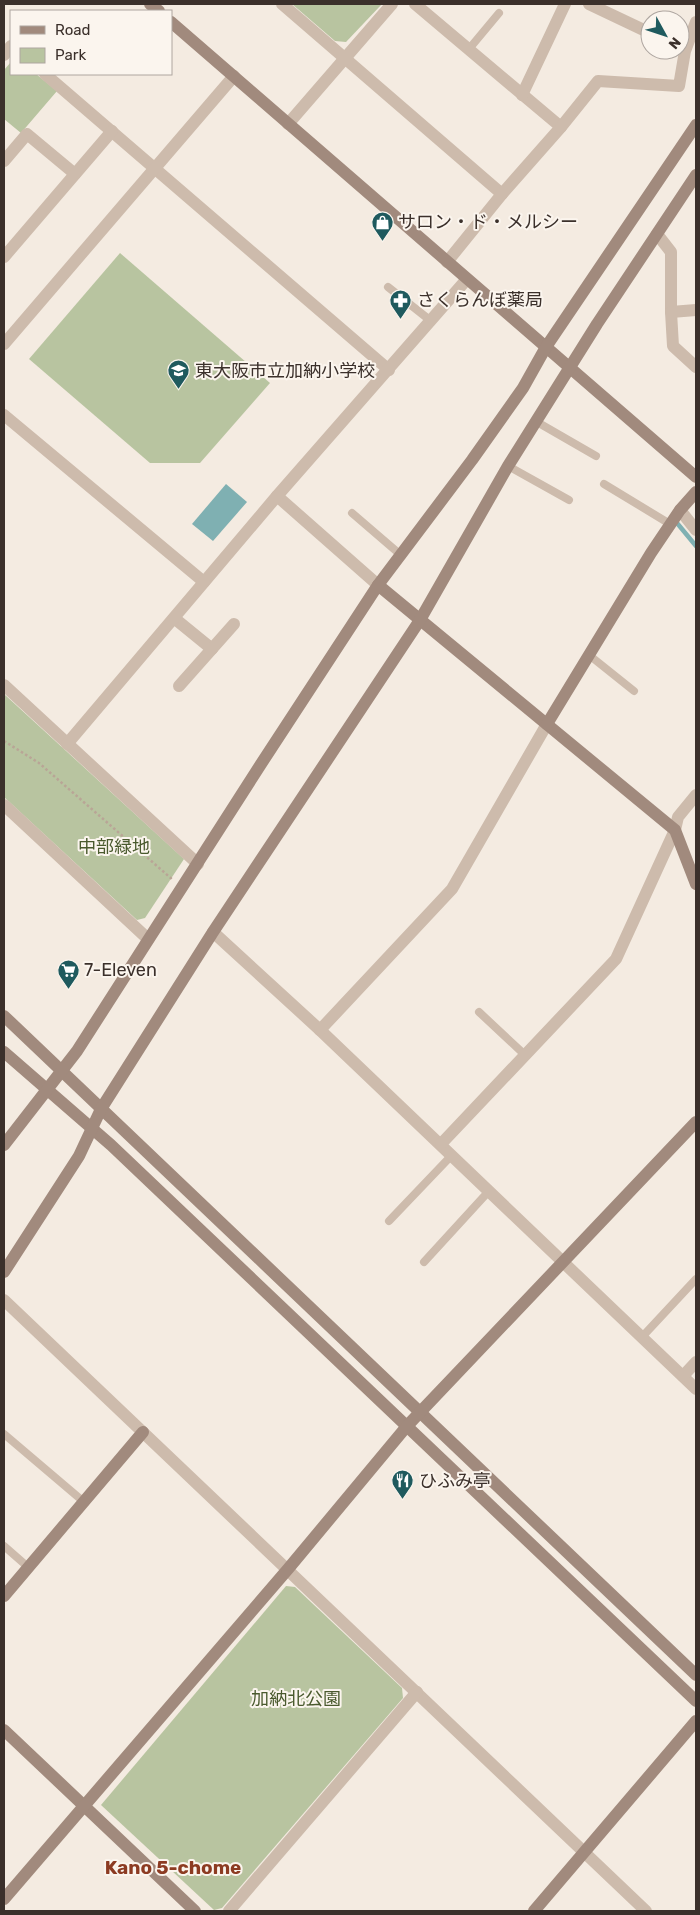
<svg xmlns="http://www.w3.org/2000/svg" width="700" height="1915" viewBox="0 0 700 1915" font-family="Rubik,'Noto Sans JP',sans-serif">
	<style>
		.green { fill: #b8c4a0 }
		.water { fill: #7fb0b2 }
		.lines { fill: none; stroke-linecap: round; stroke-linejoin: round }
		.stream { stroke: #7fb0b2; stroke-width: 4.5 }
		.path { stroke: #b9a596; stroke-width: 2.5; stroke-dasharray: 2.5 2.5; stroke-linecap: butt }
		.lane { stroke: #cdbbac; stroke-width: 8 }
		.street { stroke: #cdbbac; stroke-width: 12 }
		.secondary { stroke: #a18a7d; stroke-width: 12 }
		.labels { text-anchor: middle; dominant-baseline: central; stroke-width: 4; stroke-linejoin: round; paint-order: stroke }
		.poi-label { font-size: 18px; fill: #3b302b; stroke: #fbf5ee; text-anchor: start }
		.park-label { font-size: 18px; fill: #4a5a2e; stroke: #fbf5ee }
		.neighbourhood-label { font-size: 19px; font-weight: bold; fill: #8c3b22; stroke: #fbf5ee }
	</style>
	<rect width="100%" height="100%" fill="#f4ebe1"/>
	<g class="green">
		<path d="M292,4H382L346,42L335,41Z"/>
		<path d="M11,62V74H36L57,91L21,133L4,119V70Z"/>
		<path d="M120,253L270,383L200,463H150L29,359Z"/>
		<path d="M4,694L184,859L145,918L137,920L4,797Z"/>
		<path d="M286,1586L295,1587L402,1688L403,1698L222,1908L214,1910L101,1805Z"/>
	</g>
	<path class="water" d="M226,484L247,502L213,541L192,524Z"/>
	<g class="lines">
		<path class="stream" d="M677,523L696,546"/>
		<path class="path" d="M4,741L39,763L173,880"/>
		<g class="lane">
			<path d="M469,49L499,13"/>
			<path d="M388,287L431,321"/>
			<path d="M537,422L596,456"/>
			<path d="M508,466L569,500"/>
			<path d="M604,484L670,524"/>
			<path d="M352,513L402,556"/>
			<path d="M589,655L634,691"/>
			<path d="M479,1012L525,1055"/>
			<path d="M389,1221L452,1155"/>
			<path d="M424,1262L489,1191"/>
			<path d="M642,1337L696,1279"/>
			<path d="M4,1434L84,1502"/>
			<path d="M4,1546L28,1567"/>
		</g>
		<g class="street">
			<path d="M282,4L502,194"/>
			<path d="M415,4L561,127L502,194L447,262"/>
			<path d="M589,4L650,33"/>
			<path d="M4,55L11,46"/>
			<path d="M45,74L389,370"/>
			<path d="M522,95L565,4"/>
			<path d="M288,124L392,4"/>
			<path d="M561,127L598,81L679,86L685,51L696,22"/>
			<path d="M4,161L27,134L75,174"/>
			<path d="M657,234L671,252V312L696,310"/>
			<path d="M4,257L112,131"/>
			<path d="M671,312L673,346L696,367"/>
			<path d="M4,344L234,76"/>
			<path d="M4,415L204,582"/>
			<path d="M277,496L378,585"/>
			<path d="M680,510L696,530"/>
			<path d="M174,618L212,649"/>
			<path d="M4,685L198,864"/>
			<path d="M179,686L234,624"/>
			<path d="M67,744L277,496L467,279"/>
			<path d="M4,805L148,939"/>
			<path d="M213,932L320,1030L696,1389"/>
			<path d="M320,1030L452,889L547,724"/>
			<path d="M441,1144L616,959L675,830L678,817L696,795"/>
			<path d="M4,1300L646,1911"/>
			<path d="M683,1376L696,1362"/>
			<path d="M229,1911L417,1692"/>
		</g>
		<g class="secondary">
			<path d="M150,4L159,11"/>
			<path d="M171,22L696,477"/>
			<path d="M378,585L675,830L696,884"/>
			<path d="M547,724L651,553L680,510L696,492"/>
			<path d="M4,1016L696,1675"/>
			<path d="M4,1052L111,1145L696,1701"/>
			<path d="M4,1145L77,1051L261,764L378,585L472,460L523,388L546,347L696,125"/>
			<path d="M4,1272L79,1156L101,1109L213,932L420,620L508,466L597,324L696,175"/>
			<path d="M4,1596L143,1432"/>
			<path d="M4,1730L195,1911"/>
			<path d="M4,1899L288,1569L407,1426L696,1122"/>
			<path d="M534,1911L696,1721"/>
		</g>
	</g>
	<defs>
		<symbol id="shop-pin" viewBox="-11 -11 22 30"><path d="M0 17L-7.5 6A9.5 9.5 0 1 1 7.5 6Z" fill="#1f5a5e" stroke="#fbf5ee"/><path d="M-5-2.5h2.3a2.7 3.5 0 0 1 5.4 0H5L5.5 6h-11ZM-1.5-2.5h3a1.5 2.3 0 0 0-3 0Z" fill="#fff"/></symbol>
		<symbol id="pharmacy-pin" viewBox="-11 -11 22 30"><path d="M0 17L-7.5 6A9.5 9.5 0 1 1 7.5 6Z" fill="#1f5a5e" stroke="#fbf5ee"/><path d="M-2-6h4v4h4v4h-4v4h-4v-4h-4v-4h4Z" fill="#fff"/></symbol>
		<symbol id="school-pin" viewBox="-11 -11 22 30"><path d="M0 17L-7.5 6A9.5 9.5 0 1 1 7.5 6Z" fill="#1f5a5e" stroke="#fbf5ee"/><path d="M0-5L7-2L0 1L-7-2ZM-4 1L0 2.5L4 1V4Q0 6-4 4Z" fill="#fff"/></symbol>
		<symbol id="supermarket-pin" viewBox="-11 -11 22 30"><path d="M0 17L-7.5 6A9.5 9.5 0 1 1 7.5 6Z" fill="#1f5a5e" stroke="#fbf5ee"/><path d="M-6-5.5h2.5l.6 2H6L4.5 2H-2.5L-4.4-4H-6ZM-1.5 3.2a1.3 1.3 0 1 0 .1 0ZM3 3.2a1.3 1.3 0 1 0 .1 0Z" fill="#fff"/></symbol>
		<symbol id="restaurant-pin" viewBox="-11 -11 22 30"><path d="M0 17L-7.5 6A9.5 9.5 0 1 1 7.5 6Z" fill="#1f5a5e" stroke="#fbf5ee"/><path d="M-5-6h1v4h1v-4h1v4h1v-4h1v5L-1.5 .5V6h-2V.5L-5-1ZM5-6V6H3V1.5H1.5Q1.5-4 5-6Z" fill="#fff"/></symbol>
	</defs>
	<g fill-rule="evenodd">
		<use href="#shop-pin" x="370" y="210" width="25" height="34"/>
		<use href="#pharmacy-pin" x="388" y="288" width="25" height="34"/>
		<use href="#school-pin" x="166" y="358" width="25" height="34"/>
		<use href="#supermarket-pin" x="56" y="958" width="25" height="34"/>
		<use href="#restaurant-pin" x="390" y="1468" width="25" height="34"/>
	</g>
	<g class="labels">
		<g class="poi-label">
			<text x="398" y="222">サロン・ド・メルシー</text>
			<text x="417" y="300">さくらんぼ薬局</text>
			<text x="195" y="371">東大阪市立加納小学校</text>
			<text x="84" y="970">7-Eleven</text>
			<text x="419" y="1481">ひふみ亭</text>
		</g>
		<g class="park-label">
			<text x="114" y="847">中部緑地</text>
			<text x="296" y="1699">加納北公園</text>
		</g>
		<g class="neighbourhood-label">
			<text x="173" y="1867">Kano 5-chome</text>
		</g>
	</g>
	<rect width="700" height="1915" fill="none" stroke="#3b302b" stroke-width="10"/>
	<rect x="10" y="10" width="162" height="65" fill="#fbf5ee" stroke="#aea6a0"/>
	<rect x="20" y="26" width="25" height="8" fill="#a18a7d" stroke="#aea6a0"/>
	<text x="55" y="35" font-size="15" fill="#3b302b">Road</text>
	<rect x="20" y="48" width="25" height="15" fill="#b8c4a0" stroke="#aea6a0"/>
	<text x="55" y="60" font-size="15" fill="#3b302b">Park</text>
	<g transform="translate(665 35) rotate(130)"><circle r="24" fill="#fbf5ee" stroke="#aea6a0"/>
	<path d="M0-4L9 19L0 12L-9 19Z" fill="#1f5a5e"/>
	<text y="-8" font-size="14" font-weight="bold" text-anchor="middle" fill="#3b302b">N</text>
	</g>
</svg>
